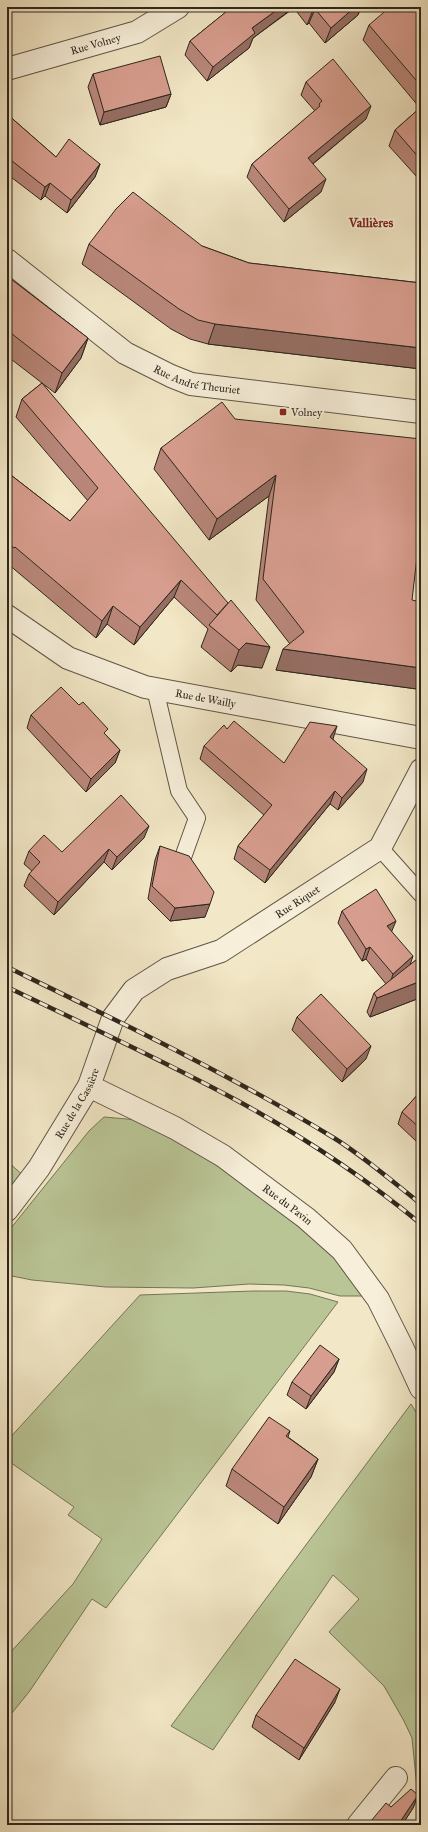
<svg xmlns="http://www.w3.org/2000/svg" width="428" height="1832" viewBox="0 0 428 1832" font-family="'IM FELL Great Primer',serif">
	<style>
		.green { fill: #bac596; stroke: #747659 }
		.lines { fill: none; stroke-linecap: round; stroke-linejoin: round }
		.service-casing { stroke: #5f5646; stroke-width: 18 }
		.minor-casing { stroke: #5f5646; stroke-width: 24 }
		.tertiary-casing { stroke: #5f5646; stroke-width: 24 }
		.service { stroke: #f7efda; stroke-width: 16 }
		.minor { stroke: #f7efda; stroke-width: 22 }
		.tertiary { stroke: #f7efda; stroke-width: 22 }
		.rail-casing { stroke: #2e261c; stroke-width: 4.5 }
		.rail { stroke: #f7efda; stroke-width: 3; stroke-dasharray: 9; stroke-linecap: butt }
		.wall { fill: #b9877a; stroke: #2e261c }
		.shaded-wall { fill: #966e63; stroke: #2e261c }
		.building { fill: #d79d8e; stroke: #2e261c }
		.poi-dot { fill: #8f2418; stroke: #f7efda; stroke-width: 1.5 }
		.labels { text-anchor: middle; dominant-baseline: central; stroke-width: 4; stroke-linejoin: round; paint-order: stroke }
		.street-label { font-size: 11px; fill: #2e261c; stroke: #f7efda }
		.poi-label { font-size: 11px; fill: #2e261c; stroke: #f7efda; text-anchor: start }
		.quarter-label { font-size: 13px; font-weight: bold; fill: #7a1f14; stroke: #f7efda }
	</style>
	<rect width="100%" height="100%" fill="#f2e7c6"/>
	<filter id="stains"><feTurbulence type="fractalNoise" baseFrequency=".005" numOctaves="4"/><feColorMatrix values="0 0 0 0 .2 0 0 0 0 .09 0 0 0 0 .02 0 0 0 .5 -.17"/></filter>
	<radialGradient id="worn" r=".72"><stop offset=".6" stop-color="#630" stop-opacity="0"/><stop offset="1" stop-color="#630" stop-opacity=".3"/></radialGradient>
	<g class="green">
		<path d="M104,1117L138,1120L190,1145L235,1176L339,1259L363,1296H340L309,1288L284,1285L249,1284L193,1288L106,1287L32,1280L7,1275V1233L89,1131Z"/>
		<path d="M7,1161L25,1177L7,1200Z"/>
		<path d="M253,1291H286L310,1294L338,1302L106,1608L92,1599L29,1692L7,1719V1656L73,1584L102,1539L68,1515L74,1507L7,1460V1441L140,1295Z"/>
		<path d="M411,1404L421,1420V1794L417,1788L412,1738L404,1721L384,1686L329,1632L359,1599L333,1575L213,1750L171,1726Z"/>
	</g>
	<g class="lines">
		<defs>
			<g id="service">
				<path d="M155,689L179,791L197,818L182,860"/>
				<path d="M380,848L421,894"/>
			</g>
			<g id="minor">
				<path id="s1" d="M7,69L137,32L178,7"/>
				<path id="s2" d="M7,616L68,658L145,687L421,738"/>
				<path id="s3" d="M89,1086L175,1128L223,1156L306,1218L342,1250L378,1299L402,1347L421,1388"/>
				<path id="s4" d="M7,1210L39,1168L89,1086L113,1018L134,990L167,969L221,951L380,848L421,770"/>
				<path d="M358,1825L396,1778"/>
			</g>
			<g id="tertiary">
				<path id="s5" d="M7,260L125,353L171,376L191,384L421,412"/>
			</g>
		</defs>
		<use href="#service" class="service-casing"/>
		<use href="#minor" class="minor-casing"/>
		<use href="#tertiary" class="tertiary-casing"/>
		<use href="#service" class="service"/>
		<use href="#minor" class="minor"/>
		<use href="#tertiary" class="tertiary"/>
		<defs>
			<g id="rail">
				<path d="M7,967C118,1021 229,1074 334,1138C363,1156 393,1182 421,1204"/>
				<path d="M7,987C84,1024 162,1060 238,1101C302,1136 364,1177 421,1224"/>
			</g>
		</defs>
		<use href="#rail" class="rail-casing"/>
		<use href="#rail" class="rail"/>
	</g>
	<g class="wall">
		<path d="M227,7H361L358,15L325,43L309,23L307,25L294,8L253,38L249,48L207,81L185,55L190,41L226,12L225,11Z"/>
		<path d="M419,10H421V173L417,177L389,146L395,130L420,108L363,40L369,25Z"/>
		<path d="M93,74L171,94L166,107L100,125L88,87Z"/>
		<path d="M306,82L366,119L313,164L321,192L284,222L247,177L252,164L315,111L301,95Z"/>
		<path d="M7,114L56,157L100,164L95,177L67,213L45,196L41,200L7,174Z"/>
		<path d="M89,244L202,246L249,263L421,283V369L208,344L190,339L171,329L82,264Z"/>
		<path d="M7,276L88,338L81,358L55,393L7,356Z"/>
		<path d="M42,383L262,668L238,665L231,672L201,647L208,629L174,597L134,645L107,624L96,638L8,564V565H7V472L70,521L88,501L16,417L22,399Z"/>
		<path d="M235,419L412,600L421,668V679L417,689L276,670L290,644L256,600L269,496L209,540L154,469L161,448Z"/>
		<path d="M31,715L106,735L120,750L115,763L86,792L27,728Z"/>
		<path d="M227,729L284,763L333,739L363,782L338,810L330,804L265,883L234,859L238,846L264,815L200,759L204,746Z"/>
		<path d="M144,838L112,870L104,862L54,915L24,886L29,874L32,871L24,864L29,851L62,852Z"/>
		<path d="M160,846L205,917L170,921L148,899L155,860Z"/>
		<path d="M342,911L392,932L410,965L421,956V1007L417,999L370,1017L367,1012L374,993L386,984L366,959L362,961L338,923Z"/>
		<path d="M297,1017L366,1059L342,1082L292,1030Z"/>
		<path d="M421,1091V1136L416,1141L398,1124L402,1112Z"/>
		<path d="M339,1359L334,1372L306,1409L287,1395L292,1382Z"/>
		<path d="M290,1431L288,1437L318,1459L311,1477L278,1524L226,1486L232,1469Z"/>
		<path d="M335,1702L299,1760L252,1727L256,1715Z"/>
		<path d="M418,1795L413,1808L402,1825H370L371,1821L391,1807Z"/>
	</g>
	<g class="shaded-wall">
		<path d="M281,7H294L253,38L249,48L207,81L213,67L252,28Z"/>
		<path d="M355,7H361L358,15L325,43L331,28Z"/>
		<path d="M315,9L309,23L307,25L313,10Z"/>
		<path d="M171,94L166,107L100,125L104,112Z"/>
		<path d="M371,106L366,119L304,171L308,158Z"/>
		<path d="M100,164L95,177L67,213L71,200Z"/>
		<path d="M421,165V173L417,177Z"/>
		<path d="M326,179L321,192L284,222L289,209Z"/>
		<path d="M50,183L45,196L41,200L45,187Z"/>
		<path d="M215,324L421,348V369L208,344Z"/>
		<path d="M88,338L81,358L55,393L62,373Z"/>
		<path d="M276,475L269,496L209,540L217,519Z"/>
		<path d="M181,580L174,597L134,645L140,627Z"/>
		<path d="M113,606L107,624L96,638L102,621Z"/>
		<path d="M246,643L270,647L262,668L238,665L231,672L239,650Z"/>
		<path d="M283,649L421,668V679L417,689L276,670Z"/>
		<path d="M337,726L333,739L326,749L330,737Z"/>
		<path d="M120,750L115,763L86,792L91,779Z"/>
		<path d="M367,769L363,782L338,810L342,798Z"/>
		<path d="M335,791L330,804L265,883L270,870Z"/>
		<path d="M149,826L144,838L112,870L117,857Z"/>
		<path d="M109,849L104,862L54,915L58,902Z"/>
		<path d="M210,904L205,917L170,921L175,908Z"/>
		<path d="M396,921L391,933L387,926Z"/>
		<path d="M370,947L366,959L362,961L366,949Z"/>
		<path d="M413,956L409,968L389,987L393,974Z"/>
		<path d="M421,981V987L417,999L370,1017L377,998Z"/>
		<path d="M371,1046L366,1059L342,1082L347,1069Z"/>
		<path d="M421,1129V1136L416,1141Z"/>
		<path d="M339,1359L334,1372L306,1409L311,1396Z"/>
		<path d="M318,1459L311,1477L278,1524L284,1507Z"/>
		<path d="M340,1689L335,1702L299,1760L304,1748Z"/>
		<path d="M418,1795L413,1808L402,1825H398Z"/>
	</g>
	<g class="building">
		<path d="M232,7H281L252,28L255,33L213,67L190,41Z"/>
		<path d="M310,7H355L331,28L315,9L313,10Z"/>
		<path d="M390,7H416L419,10H421V86L369,25Z"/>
		<path d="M160,56L171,94L104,112L93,74Z"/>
		<path d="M333,59L371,106L308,158L326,179L289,209L252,164L320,106L319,104L322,101L306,82Z"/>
		<path d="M421,107V160L395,130Z"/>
		<path d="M7,114L56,157L69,139L100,164L71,200L50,183L45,187L7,157Z"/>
		<path d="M133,192L202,246L249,263L421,283V348L215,324L198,320L179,309L89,244L116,209Z"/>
		<path d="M7,276L88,338L62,373L7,330Z"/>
		<path d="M42,383L228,603L217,615L181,580L140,627L113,606L102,621L15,547L14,548L7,543V472L70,521L98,488L22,399Z"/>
		<path d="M222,402L235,419L421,439V522L412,600L421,602V668L283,649L304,632L263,579L276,475L217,519L161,448Z"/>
		<path d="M231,600L270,647L246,643L239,650L209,625Z"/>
		<path d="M7,642L10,644L7,648Z"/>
		<path d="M61,687L79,705L83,702L95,715L108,729L104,733L120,750L91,779L31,715Z"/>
		<path d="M234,721L284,763L310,722L337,726L330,737L367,769L342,798L335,791L270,870L238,846L272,805L204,746L224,725L227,729Z"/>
		<path d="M121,795L149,826L117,857L109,849L58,902L29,874L40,862L29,851L44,835L62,852Z"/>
		<path d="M160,846L189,856L214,892L210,904L175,908L152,886Z"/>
		<path d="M376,889L396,921L387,926L413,956L393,974L370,947L366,949L342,911Z"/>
		<path d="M421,956V981L377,998L374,993Z"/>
		<path d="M321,994L371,1046L347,1069L297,1017Z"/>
		<path d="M421,1091V1129L402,1112Z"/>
		<path d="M320,1345L339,1359L311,1396L292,1382Z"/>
		<path d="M269,1417L290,1431L286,1436L318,1459L284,1507L232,1469Z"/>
		<path d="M295,1659L340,1689L304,1748L256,1715Z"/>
		<path d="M411,1789L418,1795L398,1825H372L374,1823L371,1821L386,1803L391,1807Z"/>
	</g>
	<rect class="poi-dot" x="279" y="408" width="8" height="8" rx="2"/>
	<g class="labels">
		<g class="street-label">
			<text stroke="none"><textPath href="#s1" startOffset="92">Rue Volney</textPath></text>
			<text stroke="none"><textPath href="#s5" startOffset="228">Rue André Theuriet</textPath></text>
			<text stroke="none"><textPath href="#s2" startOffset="218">Rue de Wailly</textPath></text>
			<text stroke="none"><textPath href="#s4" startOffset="443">Rue Riquet</textPath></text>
			<text stroke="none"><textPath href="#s4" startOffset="128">Rue de la Cassière</textPath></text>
			<text stroke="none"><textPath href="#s3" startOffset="232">Rue du Pavin</textPath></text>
		</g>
		<g class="poi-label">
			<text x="291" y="412">Volney</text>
		</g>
		<g class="quarter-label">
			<text x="371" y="223">Vallières</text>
		</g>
	</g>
	<rect width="428" height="1832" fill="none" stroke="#f2e7c6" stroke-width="24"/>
	<rect x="8" y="8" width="412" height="1816" fill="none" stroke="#2e261c" stroke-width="2"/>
	<rect x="12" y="12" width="404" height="1808" fill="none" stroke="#2e261c"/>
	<rect width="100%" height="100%" filter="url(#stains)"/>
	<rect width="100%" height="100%" fill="url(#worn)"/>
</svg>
